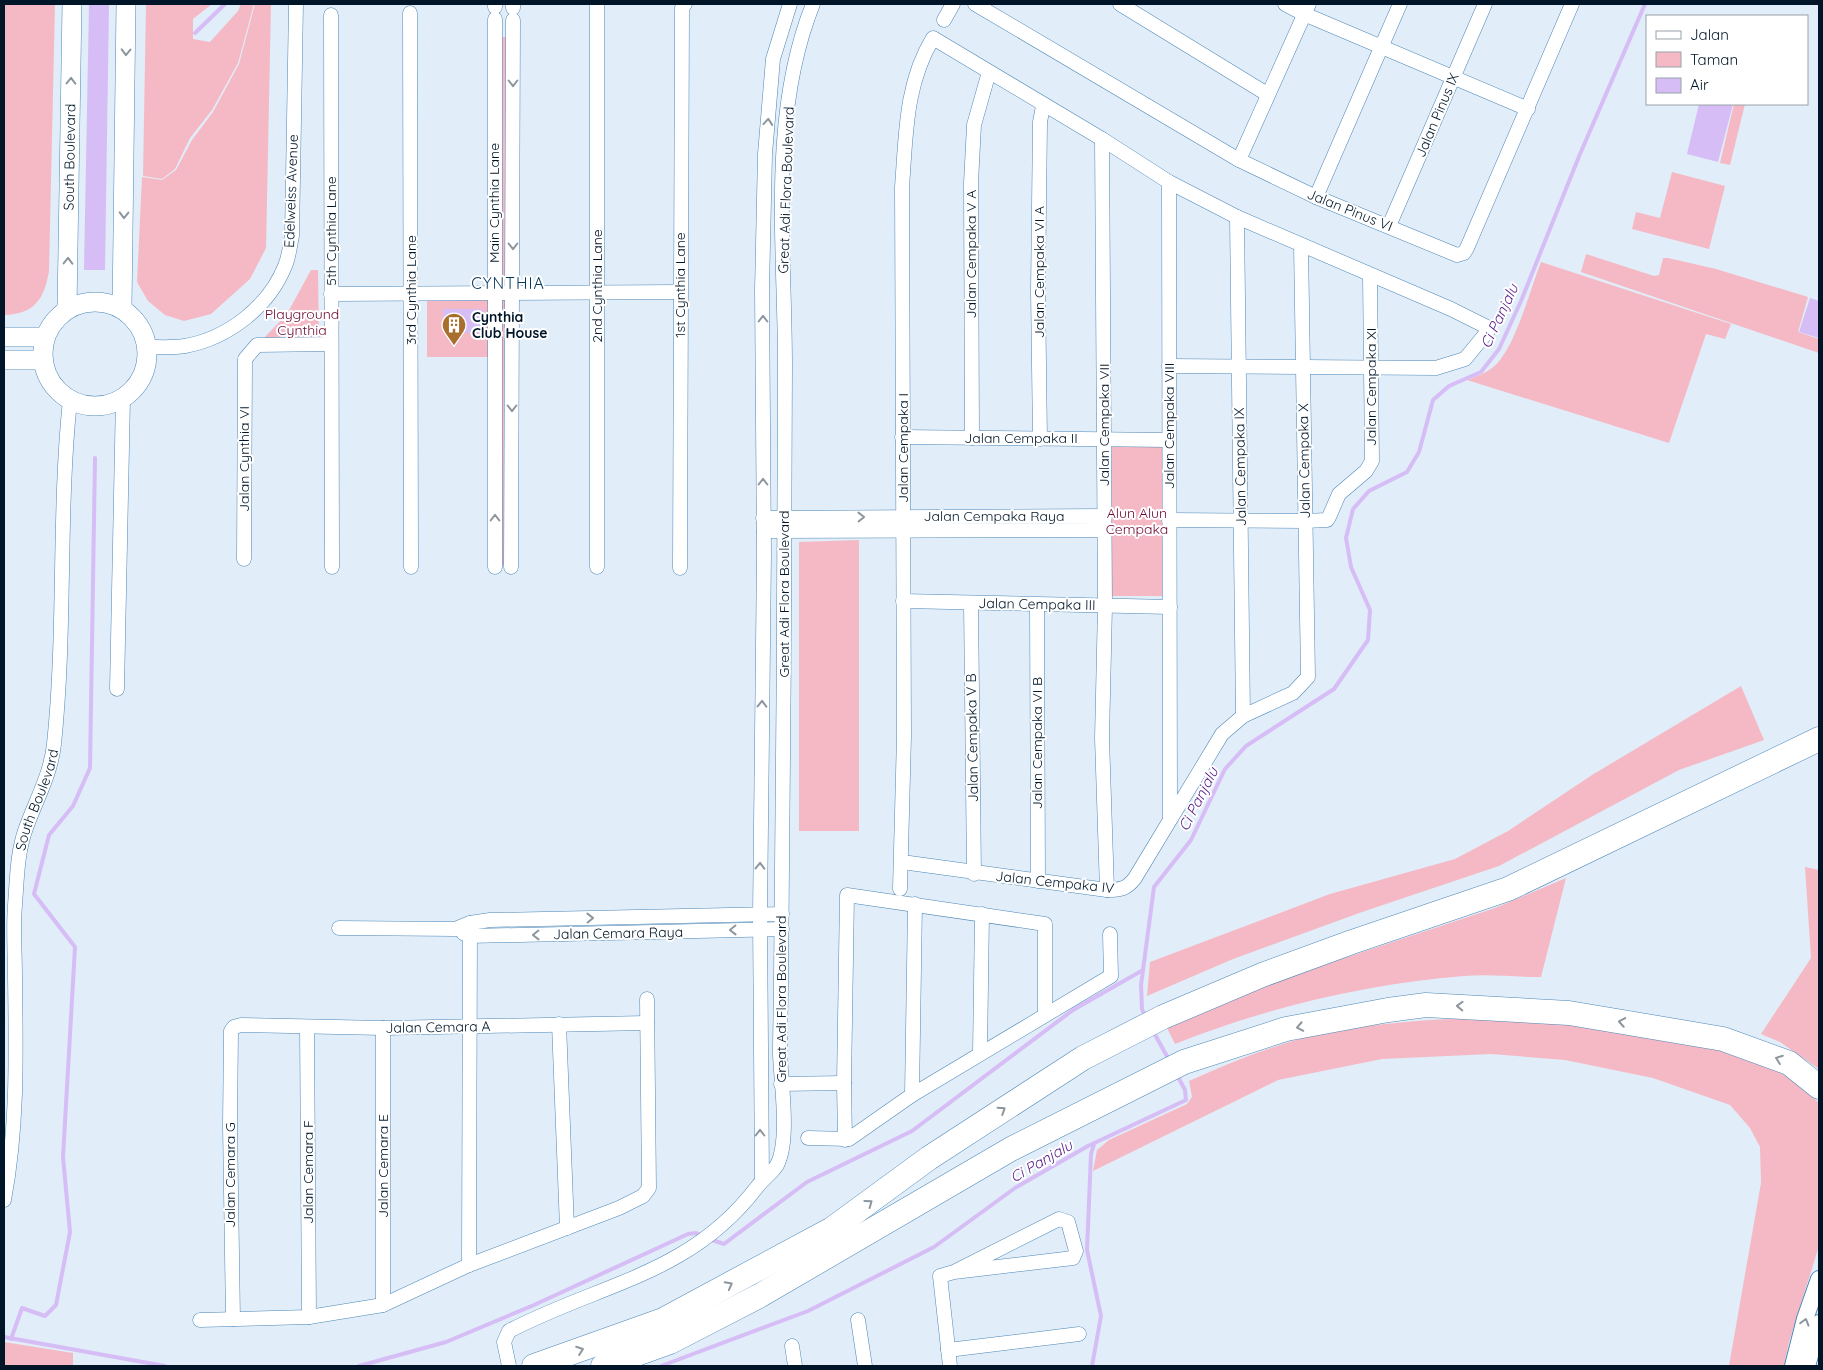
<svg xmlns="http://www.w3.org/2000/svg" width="1823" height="1370" viewBox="0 0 1823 1370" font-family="Quicksand,sans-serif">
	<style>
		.green { fill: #f5b9c5 }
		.water { fill: #d6bdf5 }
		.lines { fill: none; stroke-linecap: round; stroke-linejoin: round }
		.stream { stroke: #d6bdf5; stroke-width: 4 }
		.minor-casing { stroke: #4c87b7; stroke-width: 15 }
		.tertiary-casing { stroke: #4c87b7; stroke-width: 18 }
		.secondary-casing { stroke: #4c87b7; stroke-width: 20 }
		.motorway-casing { stroke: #4c87b7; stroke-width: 25 }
		.minor { stroke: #fff; stroke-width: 14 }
		.tertiary { stroke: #fff; stroke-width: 16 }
		.secondary { stroke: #fff; stroke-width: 19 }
		.motorway { stroke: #fff; stroke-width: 24 }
		.oneway { stroke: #8c969e }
		.labels { text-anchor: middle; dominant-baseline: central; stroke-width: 4; stroke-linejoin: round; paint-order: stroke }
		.street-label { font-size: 14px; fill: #001628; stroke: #fff }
		.park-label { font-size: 14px; fill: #6b0730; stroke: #fff }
		.poi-label { font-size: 14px; font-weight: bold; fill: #001628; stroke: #fff; text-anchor: start }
		.water-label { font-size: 15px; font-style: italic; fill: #5b218a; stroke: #fff }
		.quarter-label { font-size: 16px; letter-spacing: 1px; fill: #073759; stroke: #fff }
	</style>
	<rect width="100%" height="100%" fill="#e1edf8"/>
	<g class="green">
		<path d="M4,4H55L49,271C44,300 34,314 4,315Z"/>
		<path d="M146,4H212L193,19V39L210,42L238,11L241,4H254L238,63L212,110L190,138L175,169L162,179L143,176Z"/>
		<path d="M255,4H271L266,248L250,279L211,314L184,321L165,315L148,301L137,282L142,177L162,180L176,170L192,140L213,112L239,64Z"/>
		<rect x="498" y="37" width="12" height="253"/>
		<path d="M1734,104H1745L1730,165L1720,163Z"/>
		<path d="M1672,172L1725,186L1709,249L1632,229L1636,212L1660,218Z"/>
		<path d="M1586,254L1654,276L1659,275L1663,258H1668L1716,269L1808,297L1798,332L1819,339V353L1581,272Z"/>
		<path d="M1541,262L1731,324L1725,339L1706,334L1669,443L1467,380C1480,375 1492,371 1500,360C1518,337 1530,290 1541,262Z"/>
		<path d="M311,270H318L319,339L264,338L287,314Z"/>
		<rect x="427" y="296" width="64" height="61"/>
		<rect x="498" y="296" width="12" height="269"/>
		<path d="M1112,445H1162V596H1111Z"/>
		<path d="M859,540V831H799V542Z"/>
		<path d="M1741,686L1764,740L1679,770L1499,866L1362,912L1233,959L1147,996L1150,962L1330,894L1455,859L1508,831L1592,775Z"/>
		<path d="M1805,867L1819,870V1069L1780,1042L1761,1034L1811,958Z"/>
		<path d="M1566,878L1541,977C1515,977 1489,974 1464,976C1365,984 1268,1007 1175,1044L1166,1026L1284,978L1495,908Z"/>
		<path d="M1503,1017L1550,1019L1703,1045L1742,1055L1793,1079L1819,1103V1246L1789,1342L1784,1366H1729L1761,1183L1760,1147L1750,1128L1730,1105L1653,1078L1565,1060L1491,1054L1382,1059L1278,1080L1093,1171L1097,1150L1109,1140L1187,1104L1192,1097L1189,1081C1225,1065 1261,1050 1299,1039C1365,1022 1436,1019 1503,1017Z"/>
		<path d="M4,1342L73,1353V1366H4Z"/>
	</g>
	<g class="water">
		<path d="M89,4H109L105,270H84Z"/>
		<path d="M1699,104H1733L1718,162L1687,154Z"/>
		<path d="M1810,298L1819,301V338L1799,332Z"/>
		<rect x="443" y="309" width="40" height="24"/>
	</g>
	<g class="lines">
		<g class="stream">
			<path d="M195,33L225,4"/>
			<path d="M1146,1018L1142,1009L1141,985L1154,887L1191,840L1225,769L1246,746L1334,689L1368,640L1370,610L1351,567L1346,538L1353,509L1369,491L1407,472L1419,452L1433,400L1449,386L1481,372L1499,349L1521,301L1580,154L1645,4"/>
			<path d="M1153,1031L1169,1060"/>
			<path d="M709,1239L724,1244L807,1182L912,1131L1073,1010L1143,970"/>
			<path d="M4,1337L165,1366"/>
			<path d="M11,1339L22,1308L45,1316L56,1305L70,1232L63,1157L75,947L34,894L49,835L73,806L90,768L95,458"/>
			<path d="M359,1366L446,1342L534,1305L688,1234L696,1233L702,1236"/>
			<path d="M661,1366L808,1311L934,1247L1015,1188L1088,1146L1186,1100L1185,1090L1177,1075"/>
			<path d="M1092,1366L1101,1316L1087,1250L1091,1154L1094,1144"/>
		</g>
		<defs>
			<g id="minor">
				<path d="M597,4V567"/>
				<path d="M975,4L1239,160"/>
				<path d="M1120,4L1267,94"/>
				<path d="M1285,4L1304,14L1528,109"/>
				<path d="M1309,4L1239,160L1316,197L1457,255L1464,253L1467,248L1572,4"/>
				<path d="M495,7V4"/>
				<path d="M513,8V4"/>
				<path d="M410,13L411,567"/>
				<path d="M331,15L332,567"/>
				<path d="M944,20L953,4"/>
				<path d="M1102,139L1105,606L1102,738L1107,890"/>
				<path d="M1169,182L1170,818"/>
				<path d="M1316,197L1400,4"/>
				<path d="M1237,217L1243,716"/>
				<path d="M1389,226L1485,4"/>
				<path d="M331,294L680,292"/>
				<path d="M147,347C159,347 173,348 185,346C229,338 269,306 285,266C289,257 290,245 292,236L296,4"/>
				<path d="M902,437L1169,440"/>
				<path d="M972,438L971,183L974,125L989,72"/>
				<path d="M1040,439L1038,291L1040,122L1043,106"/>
				<path d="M763,518L1105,516"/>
				<path d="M1169,520L1305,521L1327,520L1329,517L1339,494L1366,471L1372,461L1370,276"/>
				<path d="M764,531L1105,530"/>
				<path d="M244,559L245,359L257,345L331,344"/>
				<path d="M495,567V19"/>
				<path d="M511,567L513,20"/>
				<path d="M680,568L682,8L685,4"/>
				<path d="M903,601L1170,607"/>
				<path d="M971,603L974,874"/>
				<path d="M1037,605L1038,881"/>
				<path d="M117,689L123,398"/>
				<path d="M902,862L1107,890C1120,890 1127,889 1135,878L1222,734L1243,716L1293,693L1308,677L1301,245"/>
				<path d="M900,889L904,736L902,187C906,136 905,84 933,38L1102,139L1169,182L1237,217L1451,309L1485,326L1488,331L1465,359L1436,368L1169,366"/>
				<path d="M339,928L455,929L470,923L490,920L782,914"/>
				<path d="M463,933L470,936L782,929"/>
				<path d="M559,1024L567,1228"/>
				<path d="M307,1027L309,1317"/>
				<path d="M383,1028V1305"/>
				<path d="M980,1053L982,914"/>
				<path d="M844,1083L847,895L1045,924V1015"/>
				<path d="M781,1084L844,1083L845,1140"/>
				<path d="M912,1095L915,904"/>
				<path d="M808,1138L849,1139L912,1095L1111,976L1110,934"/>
				<path d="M762,1181L760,915L764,554L762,290L765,154L773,59L790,4"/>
				<path id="s1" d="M4,1200C18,1126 16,1052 15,977C15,953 13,929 15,905C17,880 17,852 26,828C36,800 51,774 54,744C66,630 58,514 70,400"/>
				<path d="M469,1265L470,923"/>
				<path d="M233,1319L230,1126L231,1031L234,1027L241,1025L383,1028L647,1023"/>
				<path d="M200,1320L309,1317L383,1305L469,1265L619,1208L643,1196L649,1188L647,999"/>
				<path d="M858,1320L865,1366"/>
				<path d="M792,1346L795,1366"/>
				<path d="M948,1350L1079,1334"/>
				<path d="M509,1366L504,1342L509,1331C601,1283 690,1275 757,1187C763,1179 772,1173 777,1165C790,1140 781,1083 780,1054C780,1029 781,1004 781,979C784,775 784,570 785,366C785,247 768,116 813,4"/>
				<path d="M950,1366L940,1276L954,1272L1059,1219L1068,1222L1076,1251L1073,1258L954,1272"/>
			</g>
			<g id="tertiary">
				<path d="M1793,1366L1805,1319L1819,1279"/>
				<path d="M1807,1366L1819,1323"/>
			</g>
			<g id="secondary">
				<circle cx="95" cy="354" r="52"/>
				<path id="s2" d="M67,309L72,4"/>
				<path d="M122,309L126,4"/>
				<path d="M4,337H45"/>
				<path d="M4,360H43"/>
			</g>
			<g id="motorway">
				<path d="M534,1366L663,1320L832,1229L929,1158L1083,1058L1163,1017L1262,975L1352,942L1508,889L1819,739"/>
				<path d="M603,1366L670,1342L759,1296L1011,1149L1184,1062L1286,1029L1388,1010L1426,1005L1569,1013L1723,1039L1789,1063L1819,1087"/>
			</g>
		</defs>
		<use href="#minor" class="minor-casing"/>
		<use href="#tertiary" class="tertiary-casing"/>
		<use href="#secondary" class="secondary-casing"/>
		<use href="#motorway" class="motorway-casing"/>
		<use href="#minor" class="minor"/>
		<use href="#tertiary" class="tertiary"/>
		<use href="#secondary" class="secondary"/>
		<use href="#motorway" class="motorway"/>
	</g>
	<defs><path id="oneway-chevron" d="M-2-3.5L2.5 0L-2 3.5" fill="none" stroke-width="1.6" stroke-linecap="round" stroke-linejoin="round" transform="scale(1.25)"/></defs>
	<g class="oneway">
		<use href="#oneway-chevron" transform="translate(126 52) rotate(91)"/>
		<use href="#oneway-chevron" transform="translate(71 81) rotate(-89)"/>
		<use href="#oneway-chevron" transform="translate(513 83) rotate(90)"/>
		<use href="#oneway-chevron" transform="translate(768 122) rotate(-85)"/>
		<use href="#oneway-chevron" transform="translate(124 215) rotate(91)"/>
		<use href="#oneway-chevron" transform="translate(513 246) rotate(90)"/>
		<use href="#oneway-chevron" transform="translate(68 261) rotate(-89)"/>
		<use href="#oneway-chevron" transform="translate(763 319) rotate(-90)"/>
		<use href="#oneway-chevron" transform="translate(512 408) rotate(90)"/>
		<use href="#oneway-chevron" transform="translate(763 482) rotate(-90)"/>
		<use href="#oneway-chevron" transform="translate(861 517) rotate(-1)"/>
		<use href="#oneway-chevron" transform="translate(495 518) rotate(-90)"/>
		<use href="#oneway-chevron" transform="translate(762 704) rotate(-89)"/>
		<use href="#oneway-chevron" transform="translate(760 866) rotate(-89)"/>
		<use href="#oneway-chevron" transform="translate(590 918) rotate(-1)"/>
		<use href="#oneway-chevron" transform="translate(733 930) rotate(179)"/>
		<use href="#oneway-chevron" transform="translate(536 935) rotate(179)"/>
		<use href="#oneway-chevron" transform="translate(1460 1006) rotate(-178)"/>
		<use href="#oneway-chevron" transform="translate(1622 1022) rotate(-170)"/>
		<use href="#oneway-chevron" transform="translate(1300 1027) rotate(169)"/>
		<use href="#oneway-chevron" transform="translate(1779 1059) rotate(-160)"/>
		<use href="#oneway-chevron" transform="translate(1002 1110) rotate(-33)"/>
		<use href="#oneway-chevron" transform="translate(760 1133) rotate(-90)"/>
		<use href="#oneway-chevron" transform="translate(869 1203) rotate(-36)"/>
		<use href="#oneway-chevron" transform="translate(729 1285) rotate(-28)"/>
		<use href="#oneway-chevron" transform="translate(1805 1322) rotate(-74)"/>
		<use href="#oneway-chevron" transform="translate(580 1350) rotate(-20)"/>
	</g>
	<defs>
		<symbol id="building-pin" viewBox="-11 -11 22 30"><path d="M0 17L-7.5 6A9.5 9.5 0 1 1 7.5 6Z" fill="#a86e2e" stroke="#fff"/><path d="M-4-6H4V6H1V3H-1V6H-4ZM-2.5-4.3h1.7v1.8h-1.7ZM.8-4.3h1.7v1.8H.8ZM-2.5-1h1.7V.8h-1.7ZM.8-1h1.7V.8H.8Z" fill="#fff"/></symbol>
	</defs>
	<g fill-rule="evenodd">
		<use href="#building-pin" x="440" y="311" width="28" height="38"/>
	</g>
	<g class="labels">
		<g class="street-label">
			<text transform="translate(1437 115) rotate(-67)">Jalan Pinus IX</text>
			<text stroke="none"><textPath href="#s2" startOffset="152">South Boulevard</textPath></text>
			<text transform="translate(786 190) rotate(-88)">Great Adi Flora Boulevard</text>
			<text transform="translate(291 191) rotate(-88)">Edelweiss Avenue</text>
			<text transform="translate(494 203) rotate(-90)">Main Cynthia Lane</text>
			<text transform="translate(1350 210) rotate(22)">Jalan Pinus VI</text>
			<text transform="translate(331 231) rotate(-90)">5th Cynthia Lane</text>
			<text transform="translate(971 254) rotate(-90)">Jalan Cempaka V A</text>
			<text transform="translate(1039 272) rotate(-90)">Jalan Cempaka VI A</text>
			<text transform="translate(680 285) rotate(-90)">1st Cynthia Lane</text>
			<text transform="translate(597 286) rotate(-90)">2nd Cynthia Lane</text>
			<text transform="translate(411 290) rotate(-90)">3rd Cynthia Lane</text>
			<text transform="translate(1371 387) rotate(-90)">Jalan Cempaka XI</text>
			<text transform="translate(1104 425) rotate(-90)">Jalan Cempaka VII</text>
			<text transform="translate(1169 426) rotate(-90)">Jalan Cempaka VIII</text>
			<text x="1021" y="438">Jalan Cempaka II</text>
			<text transform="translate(903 448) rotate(-90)">Jalan Cempaka I</text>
			<text transform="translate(244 459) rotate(-90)">Jalan Cynthia VI</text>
			<text transform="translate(1304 461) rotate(-91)">Jalan Cempaka X</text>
			<text transform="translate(1240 467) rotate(-91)">Jalan Cempaka IX</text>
			<text x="994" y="516">Jalan Cempaka Raya</text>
			<text transform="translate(784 594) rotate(-90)">Great Adi Flora Boulevard</text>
			<text transform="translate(1037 604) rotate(1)">Jalan Cempaka III</text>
			<text transform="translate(972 738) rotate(-91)">Jalan Cempaka V B</text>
			<text transform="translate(1037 743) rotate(-90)">Jalan Cempaka VI B</text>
			<text stroke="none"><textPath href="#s1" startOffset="404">South Boulevard</textPath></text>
			<text transform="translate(1055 882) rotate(6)">Jalan Cempaka IV</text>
			<text transform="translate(618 933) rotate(-1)">Jalan Cemara Raya</text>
			<text transform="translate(781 999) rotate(-90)">Great Adi Flora Boulevard</text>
			<text transform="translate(438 1027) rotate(-1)">Jalan Cemara A</text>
			<text transform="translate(383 1166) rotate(-90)">Jalan Cemara E</text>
			<text transform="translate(308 1172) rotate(-90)">Jalan Cemara F</text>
			<text transform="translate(230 1175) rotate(-90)">Jalan Cemara G</text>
		</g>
		<g class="park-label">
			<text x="302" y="314">Playground<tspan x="302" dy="16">Cynthia</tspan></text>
			<text x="1137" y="513">Alun Alun<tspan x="1137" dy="16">Cempaka</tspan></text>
		</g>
		<g class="poi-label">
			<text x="472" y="317">Cynthia<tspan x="472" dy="16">Club House</tspan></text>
		</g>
		<g class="water-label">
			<text transform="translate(1499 316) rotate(-65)">Ci Panjalu</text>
			<text transform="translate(1198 799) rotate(-63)">Ci Panjalu</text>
			<text transform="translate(1041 1161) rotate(-30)">Ci Panjalu</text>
		</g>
		<g class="quarter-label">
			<text x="508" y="283">CYNTHIA</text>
		</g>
	</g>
	<rect width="1823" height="1370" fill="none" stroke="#001628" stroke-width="10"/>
	<rect x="1646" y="15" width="162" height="90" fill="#ffffff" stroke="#99a2a9"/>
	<rect x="1656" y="31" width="25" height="8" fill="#ffffff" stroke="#99a2a9"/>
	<text x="1690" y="40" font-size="15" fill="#001628">Jalan</text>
	<rect x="1656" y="52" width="25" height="15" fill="#f5b9c5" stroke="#99a2a9"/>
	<text x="1690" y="65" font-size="15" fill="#001628">Taman</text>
	<rect x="1656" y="78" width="25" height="15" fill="#d6bdf5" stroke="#99a2a9"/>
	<text x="1690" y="90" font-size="15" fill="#001628">Air</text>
</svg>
